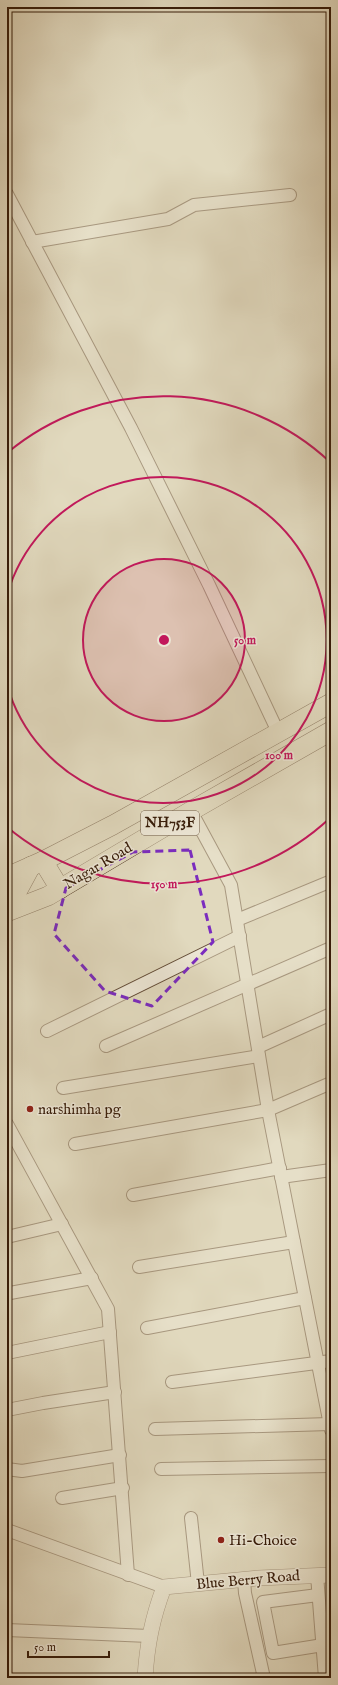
<svg xmlns="http://www.w3.org/2000/svg" width="338" height="1685" viewBox="0 0 338 1685" font-family="'IM FELL English',serif">
	<style>
		.lines { fill: none; stroke-linecap: round; stroke-linejoin: round }
		.minor-casing { stroke: #624b36; stroke-width: 14 }
		.tertiary-casing { stroke: #624b36; stroke-width: 16 }
		.trunk-casing { stroke: #371c09; stroke-width: 20 }
		.minor { stroke: #ece6d5; stroke-width: 12 }
		.tertiary { stroke: #ece6d5; stroke-width: 15 }
		.trunk { stroke: #e1d9be; stroke-width: 19 }
		.marked { fill: none; stroke: #7b2cbf; stroke-width: 3; stroke-dasharray: 8 5; stroke-linejoin: round }
		.ring { fill: none; stroke: #c2185b; stroke-width: 2 }
		.poi-dot { fill: #8f2418; stroke: #ece6d5; stroke-width: 1.5 }
		.labels { text-anchor: middle; dominant-baseline: central; stroke-width: 3; stroke-linejoin: round; paint-order: stroke }
		.shield { fill: #ece6d5; stroke: #6d5946; stroke-width: 1 }
		.shield-label { font-size: 14px; font-weight: bold; fill: #371c09 }
		.street-label { font-size: 15px; fill: #371c09; stroke: #ece6d5 }
		.poi-label { font-size: 15px; fill: #371c09; stroke: #ece6d5; text-anchor: start }
		.centre { fill: #c2185b; stroke: #ece6d5; stroke-width: 2 }
		.ring-label { font-size: 12px; text-anchor: middle; font-weight: bold; fill: #c2185b; stroke: #ece6d5; stroke-width: 3; stroke-linejoin: round; paint-order: stroke }
	</style>
	<rect width="100%" height="100%" fill="#e1d9be"/>
	<filter id="stains"><feTurbulence type="fractalNoise" baseFrequency=".005" numOctaves="4"/><feColorMatrix values="0 0 0 0 .2 0 0 0 0 .09 0 0 0 0 .02 0 0 0 .5 -.17"/></filter>
	<radialGradient id="worn" r=".72"><stop offset=".6" stop-color="#630" stop-opacity="0"/><stop offset="1" stop-color="#630" stop-opacity=".3"/></radialGradient>
	<g class="lines">
		<defs>
			<g id="minor">
				<path d="M7,194L131,428L209,585L278,732"/>
				<path d="M32,242L168,219L194,205L290,195"/>
				<path d="M191,811L231,885L268,1110L331,1430"/>
				<path d="M237,920L329,882"/>
				<path d="M47,1031L240,936"/>
				<path d="M106,1046L331,948"/>
				<path d="M258,1047L331,1014"/>
				<path d="M63,1088L259,1056"/>
				<path d="M7,1124L108,1309L128,1575"/>
				<path d="M75,1144L268,1110L331,1083"/>
				<path d="M281,1177L331,1170"/>
				<path d="M133,1195L280,1168"/>
				<path d="M7,1237L62,1224"/>
				<path d="M139,1267L294,1242"/>
				<path d="M10,1293L92,1278"/>
				<path d="M147,1328L305,1298"/>
				<path d="M7,1353L110,1332"/>
				<path d="M172,1382L331,1361"/>
				<path d="M7,1410L43,1403L115,1392"/>
				<path d="M155,1429L330,1424"/>
				<path d="M7,1469L22,1471L120,1455"/>
				<path d="M161,1469L331,1466"/>
				<path d="M62,1498L123,1488"/>
				<path d="M191,1518L198,1584"/>
				<path d="M7,1530L164,1587"/>
				<path d="M317,1575L325,1678"/>
				<path d="M244,1580L245,1593L264,1678"/>
				<path d="M318,1595L263,1602L273,1653L323,1645"/>
				<path d="M7,1630L149,1636"/>
			</g>
			<path id="tertiary" d="M145,1678C147,1645 152,1619 164,1587L258,1578L331,1575"/>
			<g id="trunk">
				<path d="M43,861L60,889"/>
				<path d="M7,877L43,861L113,825L331,703"/>
				<path d="M7,894L18,890L31,866"/>
				<path d="M7,912L48,896L191,811L331,731"/>
			</g>
		</defs>
		<use href="#minor" class="minor-casing"/>
		<use href="#tertiary" class="tertiary-casing"/>
		<use href="#trunk" class="trunk-casing"/>
		<use href="#minor" class="minor"/>
		<use href="#tertiary" class="tertiary"/>
		<use href="#trunk" class="trunk"/>
	</g>
	<path d="M0 0H338V1685H0ZM190,850L213,942L152,1006L105,991L54,934L66,888L133,852Z" fill="#e1d9be" fill-opacity=".55" fill-rule="evenodd"/>
	<path class="marked" d="M190,850L213,942L152,1006L105,991L54,934L66,888L133,852Z"/>
	<circle cx="164" cy="640" r="81" fill="#c2185b" fill-opacity=".12"/>
	<g class="ring">
		<circle cx="164" cy="640" r="81"/>
		<path d="M7 595A163 163 0 1 1 7 685"/>
		<path d="M330 818A244 244 0 0 1 7 827M7 453A244 244 0 0 1 330 462"/>
	</g>
	<g class="poi-dot">
		<circle cx="30" cy="1109" r="4"/>
		<circle cx="221" cy="1540" r="4"/>
	</g>
	<g class="labels">
		<rect class="shield" x="141" y="811" width="58" height="24" rx="3"/>
		<g class="shield-label">
			<text x="170" y="823">NH753F</text>
		</g>
		<g class="street-label">
			<text transform="translate(98 866) rotate(-31)">Nagar Road</text>
			<text transform="translate(248 1580) rotate(-5)">Blue Berry Road</text>
		</g>
		<g class="poi-label">
			<text x="38" y="1109">narshimha pg</text>
			<text x="229" y="1540">Hi-Choice</text>
		</g>
	</g>
	<circle cx="164" cy="640" r="6" class="centre"/>
	<g class="ring-label">
		<text x="245" y="644">50 m</text>
		<text x="279" y="759">100 m</text>
		<text x="164" y="888">150 m</text>
	</g>
	<rect width="338" height="1685" fill="none" stroke="#e1d9be" stroke-width="24"/>
	<rect x="8" y="8" width="322" height="1669" fill="none" stroke="#371c09" stroke-width="2"/>
	<rect x="12" y="12" width="314" height="1661" fill="none" stroke="#371c09"/>
	<path d="M28 1651v6h81v-6" fill="none" stroke="#371c09" stroke-width="2"/>
	<text x="34" y="1651" font-size="12" fill="#371c09" stroke="#ece6d5" stroke-width="3" paint-order="stroke">50 m</text>
	<rect width="100%" height="100%" filter="url(#stains)"/>
	<rect width="100%" height="100%" fill="url(#worn)"/>
</svg>
